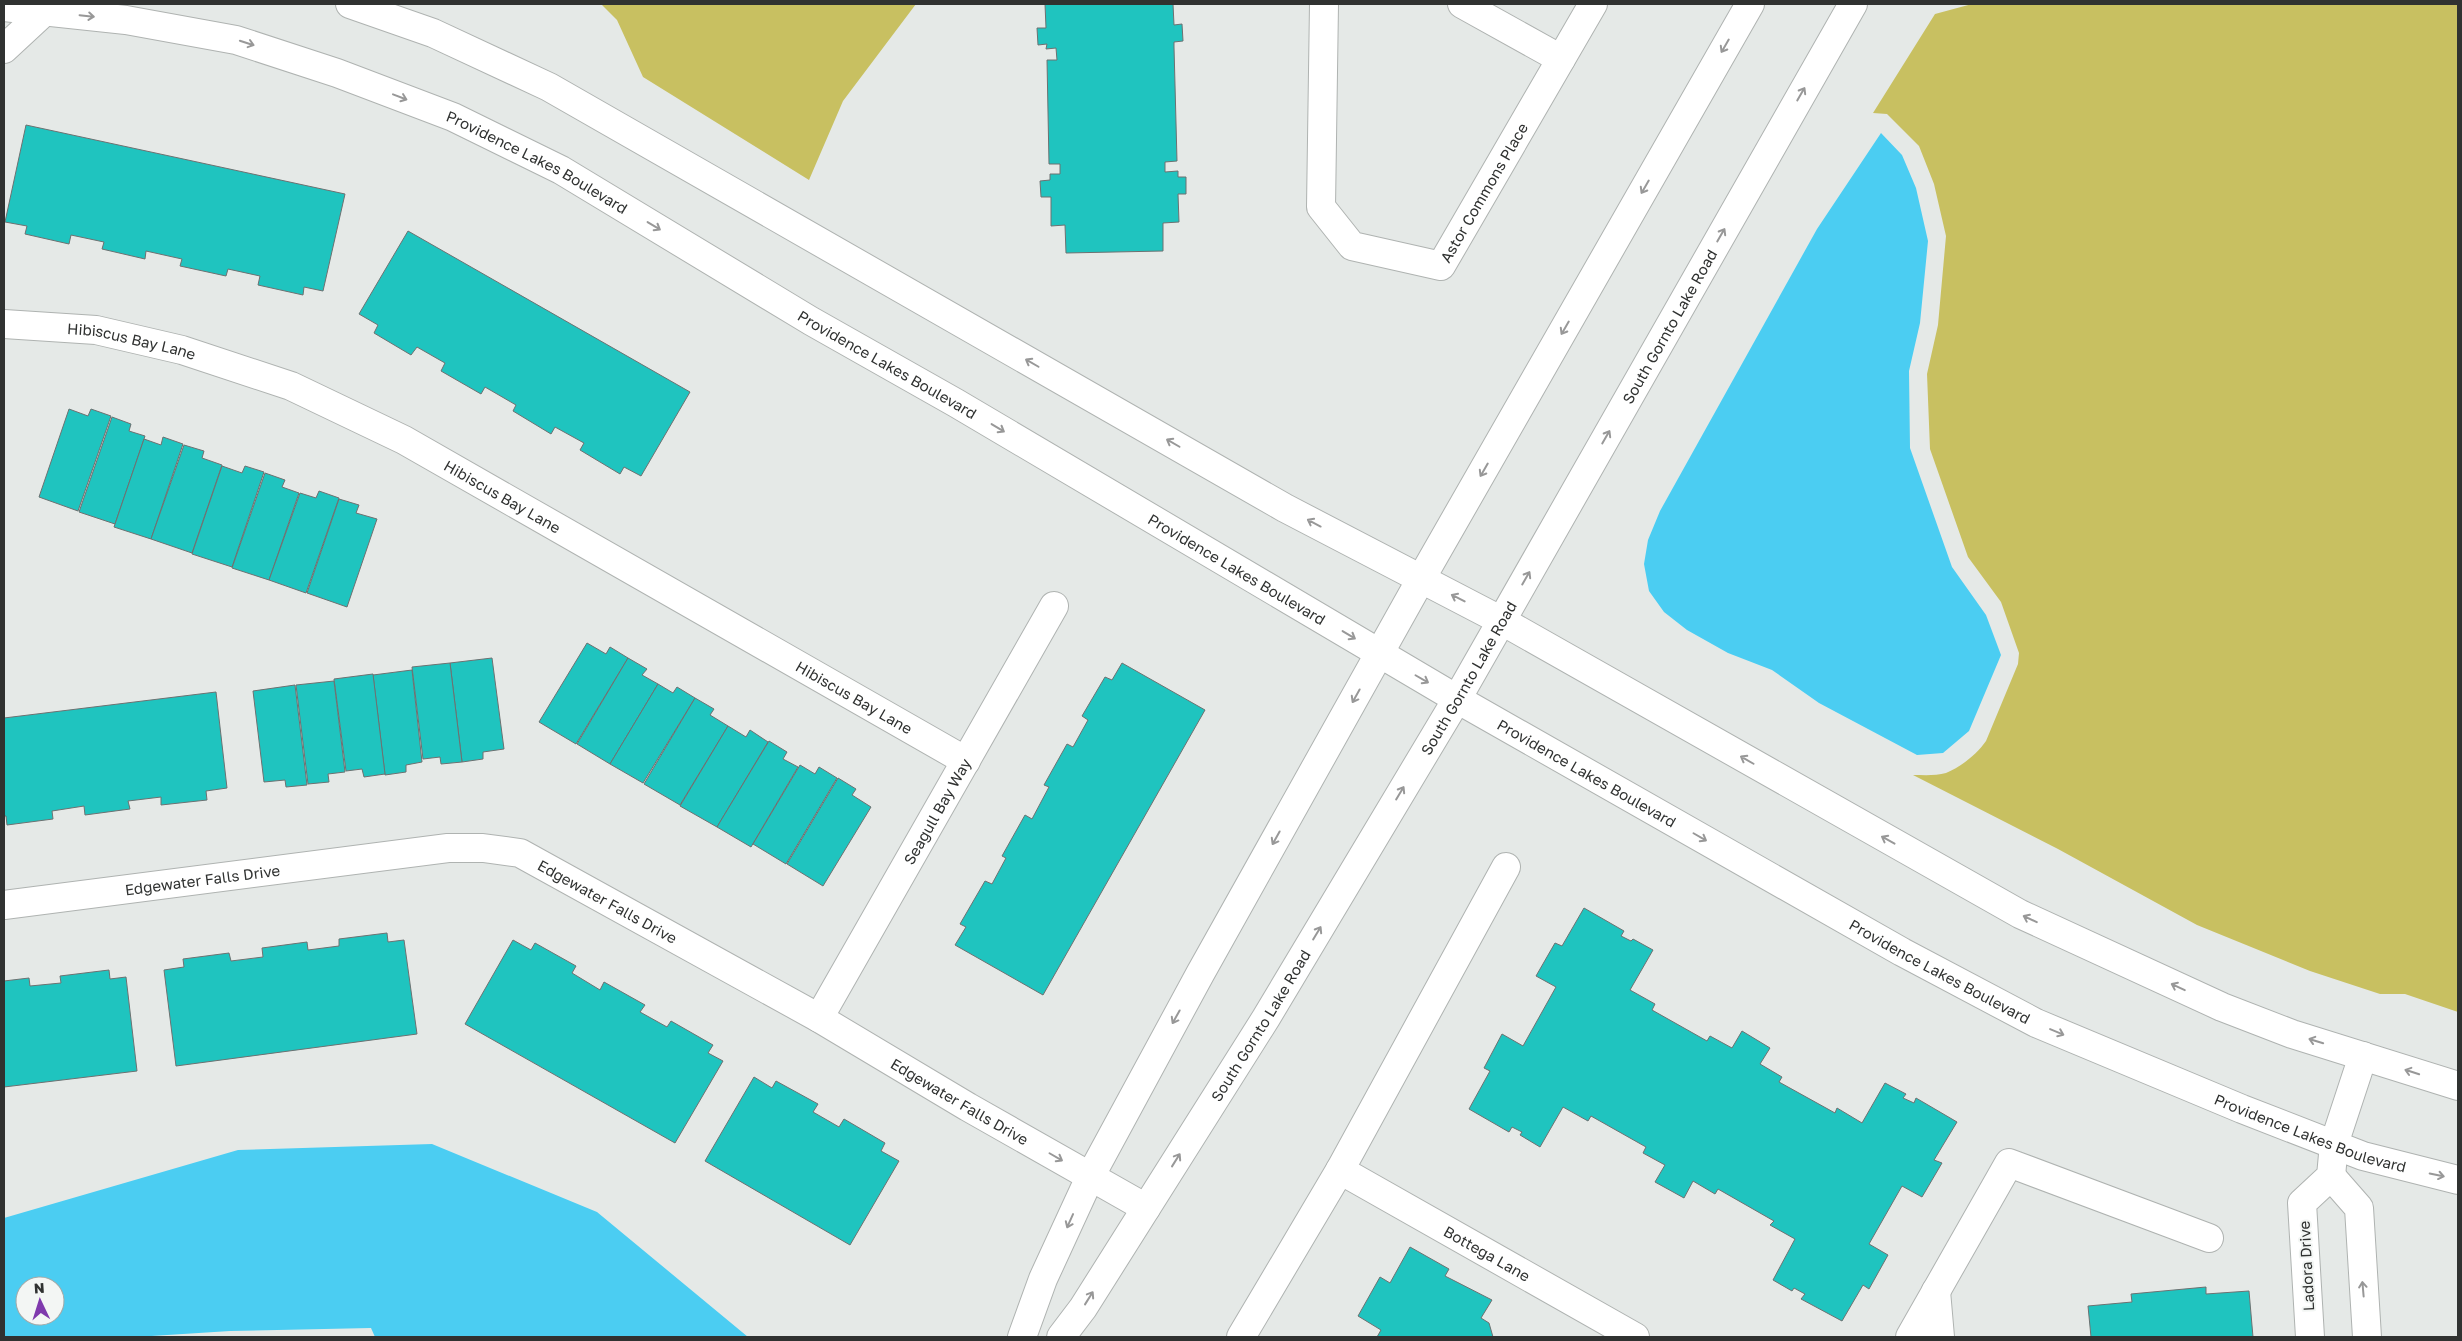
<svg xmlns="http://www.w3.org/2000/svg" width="2462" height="1341" viewBox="0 0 2462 1341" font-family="'Golos Text',sans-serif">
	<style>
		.green { fill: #c8c061 }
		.water { fill: #4bcdf2; fill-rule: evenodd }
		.building { fill: #1fc4bf; stroke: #6d7171 }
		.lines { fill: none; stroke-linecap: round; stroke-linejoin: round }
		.minor-casing { stroke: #afb3b1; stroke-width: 30 }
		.minor { stroke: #fff; stroke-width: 28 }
		.oneway { stroke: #989898 }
		.labels { text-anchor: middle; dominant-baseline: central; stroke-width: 4; stroke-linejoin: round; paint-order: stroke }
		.street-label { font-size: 15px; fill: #303231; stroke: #f3f6f4 }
	</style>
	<rect width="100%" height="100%" fill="#e5e9e7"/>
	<g class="green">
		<path d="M601,4H916L843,101L809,180L643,77L617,20Z"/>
		<path d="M1972,4H2458V1012L2405,994H2380L2310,971L2197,925L2058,849L1913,775C1923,775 1936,776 1946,773C1961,767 1977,754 1986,741L2018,664L2019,653L2001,602L1968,557L1930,449L1927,374L1938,325L1946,236L1934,184L1919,146L1887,114L1873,113L1935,14Z"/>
	</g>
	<g class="water">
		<path d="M1881,133L1902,155L1916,188L1928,241L1920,323L1909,371L1910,448L1952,567L1986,615L2001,655L1969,731L1943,753L1917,755L1819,703L1772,670L1728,653L1687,630L1664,612L1649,591L1644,564L1648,540L1660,511L1817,229Z"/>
		<path d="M432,1144L597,1212L748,1337H375L371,1328L230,1331L136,1337H4V1218L238,1150ZM25,1286H55V1316H25Z"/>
	</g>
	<g class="building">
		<path d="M1045,4H1173L1174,25L1182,24L1183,41L1174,42V47L1177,161L1165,162V172L1178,171V177H1186V194H1178L1179,222L1163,223V251L1066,253L1065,225L1051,226V197H1041L1040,181L1050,180V174H1060V164H1049L1047,60H1057L1056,48L1046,49L1047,44L1038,45L1037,28H1046Z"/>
		<path d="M26,125L345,194L323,291L304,287L303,295L258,285L260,276L228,269L226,276L180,266L182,259L146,251L145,259L102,249L104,242L71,235L69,244L25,234L27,226L5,222Z"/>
		<path d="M408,231L690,392L641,476L624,467L620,474L580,450L584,443L555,427L551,434L513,411L516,405L485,387L481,394L441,371L445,363L417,347L411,355L374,333L378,325L359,314Z"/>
		<path d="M69,409L88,416L91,409L111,416L78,511L39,497Z"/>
		<path d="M112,417L131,424L129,431L145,436L115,524L79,512Z"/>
		<path d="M163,437L183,444L151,539L114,527L144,439L161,445Z"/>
		<path d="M184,445L204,451L202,458L222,465L192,553L151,539Z"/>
		<path d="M222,466L242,473L245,466L264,472L232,567L192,554Z"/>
		<path d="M265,473L285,480L282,487L299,493L269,580L232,568Z"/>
		<path d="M319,491L339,498L306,593L269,580L300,493L316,498Z"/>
		<path d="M339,499L359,505L356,513L377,519L347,607L307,593Z"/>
		<path d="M587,643L606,654L610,647L628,658L576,744L539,722Z"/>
		<path d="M492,658L504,749L483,752V759L462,762L450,663Z"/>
		<path d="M628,658L647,669L642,675L658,684L610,764L577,744Z"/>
		<path d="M450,663L462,762L441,764L440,757L423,759L412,667Z"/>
		<path d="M1122,663L1205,710L1043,995L955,945L966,927L960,924L985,881L992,884L1006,858L1002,856L1025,815L1032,819L1049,787L1044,785L1067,744L1073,747L1088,720L1082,716L1105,677L1112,680Z"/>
		<path d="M412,670L422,762L406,765V772L385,775L373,675Z"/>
		<path d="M373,674L385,774L364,777L362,769L346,771L334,679Z"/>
		<path d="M334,681L345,772L328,774L329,782L308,784L296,685Z"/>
		<path d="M658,684L673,693L677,687L695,698L643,783L610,764Z"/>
		<path d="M295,685L307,785L286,787L285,780L264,782L253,691Z"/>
		<path d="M216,692L227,788L206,791L207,800L161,805V797L128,801L130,809L85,815L84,806L52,811L53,819L7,825L6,816H4V718Z"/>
		<path d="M695,698L714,709L710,715L728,726L680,805L644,784Z"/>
		<path d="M728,726L746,737L750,730L768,742L717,827L680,806Z"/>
		<path d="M769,741L787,752L783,759L798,767L751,847L717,827Z"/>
		<path d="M800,765L815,774L819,767L837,778L786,864L753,844Z"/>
		<path d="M838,778L856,789L852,795L871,807L823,886L787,864Z"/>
		<path d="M1584,908L1624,931L1621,936L1631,941L1633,939L1653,950L1630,990L1655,1004L1652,1010L1707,1041L1710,1036L1732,1048L1742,1031L1770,1048L1760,1064L1782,1077L1779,1082L1835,1113L1837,1108L1862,1123L1885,1083L1906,1094L1903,1098L1914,1103L1916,1098L1957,1122L1934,1160L1942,1163L1922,1197L1902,1186L1869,1244L1888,1255L1869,1289L1863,1285L1842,1321L1801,1299L1805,1294L1794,1288L1792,1291L1773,1280L1795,1239L1770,1225L1774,1221L1718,1189L1715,1194L1693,1181L1684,1198L1655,1182L1665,1165L1643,1153L1646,1147L1591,1116L1588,1121L1563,1107L1540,1147L1520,1135L1522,1132L1512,1127L1509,1132L1469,1109L1490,1071L1484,1068L1502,1034L1523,1046L1556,987L1536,976L1555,943L1562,946Z"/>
		<path d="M387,933L388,942L404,940L417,1034L176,1066L164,970L184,967L183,959L229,953L231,961L263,957L262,948L307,942L308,950L339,946V939Z"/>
		<path d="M513,940L531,950L535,943L576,966L572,973L600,990L604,982L645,1005L640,1012L667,1027L671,1021L713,1045L708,1053L723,1061L675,1143L465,1024Z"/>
		<path d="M109,970L110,979L126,977L137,1071L4,1087V981L29,978L30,986L61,983L60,976Z"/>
		<path d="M754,1077L772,1088L776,1081L818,1104L813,1112L839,1127L844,1119L885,1143L881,1151L899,1161L850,1245L705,1161Z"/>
		<path d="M1410,1247L1449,1269L1445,1276L1492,1300L1481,1318L1489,1323L1493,1337H1377L1381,1330L1358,1316L1380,1277L1390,1283Z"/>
		<path d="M2206,1287V1294L2249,1291L2253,1337H2091L2088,1306L2132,1302L2131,1294Z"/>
	</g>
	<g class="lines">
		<defs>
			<g id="minor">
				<path d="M350,4L433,33L549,87L1285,508L1502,621L2020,914L2222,1007L2292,1034L2458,1086"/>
				<path id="s1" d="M1324,4L1321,207L1352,246L1441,266L1593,4"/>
				<path d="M1462,4L1561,59"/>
				<path id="s2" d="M4,7L126,20L236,40L337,73L453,117L561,170L811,321L956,403L1457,699L1902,952L2036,1023L2242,1109L2363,1156L2458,1180"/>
				<path d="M4,49L45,11"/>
				<path id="s3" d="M4,324L96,330L182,350L291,386L404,440L966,761"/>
				<path id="s4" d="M4,905L448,848H483L520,853L819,1018L968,1107L1146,1208"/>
				<path id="s5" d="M819,1018L1054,606"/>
				<path id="s6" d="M1340,1170L1635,1337"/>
				<path d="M2331,1176L2359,1208L2367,1337"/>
				<path d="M1936,1291L1940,1337"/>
				<path d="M1022,1337L1043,1279L1090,1177L1200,974L1421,579L1750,4"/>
				<path id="s7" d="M1061,1337L1083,1308L1266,1018L1457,699L1853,4"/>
				<path d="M1241,1337L1340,1170L1506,867"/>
				<path d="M1910,1337L2009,1163L2209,1238"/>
				<path d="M2310,1337L2302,1203L2331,1176L2334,1144L2363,1056"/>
			</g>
		</defs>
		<use href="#minor" class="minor-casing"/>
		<use href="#minor" class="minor"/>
	</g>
	<defs><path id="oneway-shaft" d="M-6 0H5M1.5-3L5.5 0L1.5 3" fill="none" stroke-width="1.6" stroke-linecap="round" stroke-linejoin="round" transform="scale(1.25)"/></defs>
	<g class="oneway">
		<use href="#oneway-shaft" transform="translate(87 16) rotate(6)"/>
		<use href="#oneway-shaft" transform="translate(247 43) rotate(18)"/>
		<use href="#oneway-shaft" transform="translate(1725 46) rotate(120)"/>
		<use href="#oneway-shaft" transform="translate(1801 94) rotate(-60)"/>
		<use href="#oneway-shaft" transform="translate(400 97) rotate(21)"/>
		<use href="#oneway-shaft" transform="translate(1645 187) rotate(120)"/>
		<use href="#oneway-shaft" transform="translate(654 226) rotate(31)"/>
		<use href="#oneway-shaft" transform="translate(1721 235) rotate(-60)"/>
		<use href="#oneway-shaft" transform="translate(1565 328) rotate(120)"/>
		<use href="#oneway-shaft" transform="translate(1032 363) rotate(-150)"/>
		<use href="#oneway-shaft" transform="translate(998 428) rotate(31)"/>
		<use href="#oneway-shaft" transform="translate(1606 437) rotate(-60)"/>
		<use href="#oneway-shaft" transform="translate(1173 443) rotate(-150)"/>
		<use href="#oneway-shaft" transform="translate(1484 470) rotate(120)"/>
		<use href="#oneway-shaft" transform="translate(1314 523) rotate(-152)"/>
		<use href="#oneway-shaft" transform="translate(1526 578) rotate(-60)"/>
		<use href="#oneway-shaft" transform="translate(1458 598) rotate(-153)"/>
		<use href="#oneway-shaft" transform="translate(1349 635) rotate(31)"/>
		<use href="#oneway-shaft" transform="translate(1422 679) rotate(30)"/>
		<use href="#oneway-shaft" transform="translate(1356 696) rotate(119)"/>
		<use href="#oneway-shaft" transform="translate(1747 760) rotate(-150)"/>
		<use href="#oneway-shaft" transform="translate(1400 793) rotate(-59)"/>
		<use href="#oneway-shaft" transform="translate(1700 837) rotate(30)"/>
		<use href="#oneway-shaft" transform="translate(1276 838) rotate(119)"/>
		<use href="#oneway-shaft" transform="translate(1888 840) rotate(-151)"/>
		<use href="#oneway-shaft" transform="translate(2030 919) rotate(-155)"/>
		<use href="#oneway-shaft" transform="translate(1317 933) rotate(-59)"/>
		<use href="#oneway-shaft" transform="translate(2178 987) rotate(-155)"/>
		<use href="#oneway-shaft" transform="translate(1176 1017) rotate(119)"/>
		<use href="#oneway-shaft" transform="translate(2057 1032) rotate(23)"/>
		<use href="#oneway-shaft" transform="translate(2316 1041) rotate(-163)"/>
		<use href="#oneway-shaft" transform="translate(2412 1072) rotate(-162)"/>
		<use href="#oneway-shaft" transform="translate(1056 1157) rotate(30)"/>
		<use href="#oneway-shaft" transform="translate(1176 1160) rotate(-58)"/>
		<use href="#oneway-shaft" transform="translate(2437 1175) rotate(12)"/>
		<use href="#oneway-shaft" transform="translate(1070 1221) rotate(114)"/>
		<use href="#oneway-shaft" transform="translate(2363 1289) rotate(-95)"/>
		<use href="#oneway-shaft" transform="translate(1089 1298) rotate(-58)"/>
	</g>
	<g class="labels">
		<g class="street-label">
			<text stroke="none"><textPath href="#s2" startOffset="560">Providence Lakes Boulevard</textPath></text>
			<text stroke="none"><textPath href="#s1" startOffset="429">Astor Commons Place</textPath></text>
			<text stroke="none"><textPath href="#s7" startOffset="1180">South Gornto Lake Road</textPath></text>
			<text stroke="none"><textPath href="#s3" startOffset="129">Hibiscus Bay Lane</textPath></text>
			<text stroke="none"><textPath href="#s2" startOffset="965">Providence Lakes Boulevard</textPath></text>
			<text stroke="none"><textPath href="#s3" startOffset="534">Hibiscus Bay Lane</textPath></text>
			<text stroke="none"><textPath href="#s2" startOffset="1370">Providence Lakes Boulevard</textPath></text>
			<text stroke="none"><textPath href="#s7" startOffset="775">South Gornto Lake Road</textPath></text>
			<text stroke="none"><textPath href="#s3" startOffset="939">Hibiscus Bay Lane</textPath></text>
			<text stroke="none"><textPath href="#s2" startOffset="1775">Providence Lakes Boulevard</textPath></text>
			<text stroke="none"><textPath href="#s5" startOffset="238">Seagull Bay Way</textPath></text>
			<text stroke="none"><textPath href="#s4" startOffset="200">Edgewater Falls Drive</textPath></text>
			<text stroke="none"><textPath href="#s4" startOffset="620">Edgewater Falls Drive</textPath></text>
			<text stroke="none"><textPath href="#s2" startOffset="2180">Providence Lakes Boulevard</textPath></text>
			<text stroke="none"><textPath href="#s7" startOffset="370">South Gornto Lake Road</textPath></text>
			<text stroke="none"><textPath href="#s4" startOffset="1025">Edgewater Falls Drive</textPath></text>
			<text stroke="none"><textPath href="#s2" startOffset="2585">Providence Lakes Boulevard</textPath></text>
			<text stroke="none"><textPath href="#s6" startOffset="169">Bottega Lane</textPath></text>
			<text transform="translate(2306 1266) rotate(-93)">Ladora Drive</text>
		</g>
	</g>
	<rect width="2462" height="1341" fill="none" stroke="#303231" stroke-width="10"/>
	<g transform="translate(40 1301) rotate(356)"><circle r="24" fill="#f3f6f4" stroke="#a5a8a6"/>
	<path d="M0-4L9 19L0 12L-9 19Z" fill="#7f3aad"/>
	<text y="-8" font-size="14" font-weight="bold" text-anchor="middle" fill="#303231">N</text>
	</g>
</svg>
